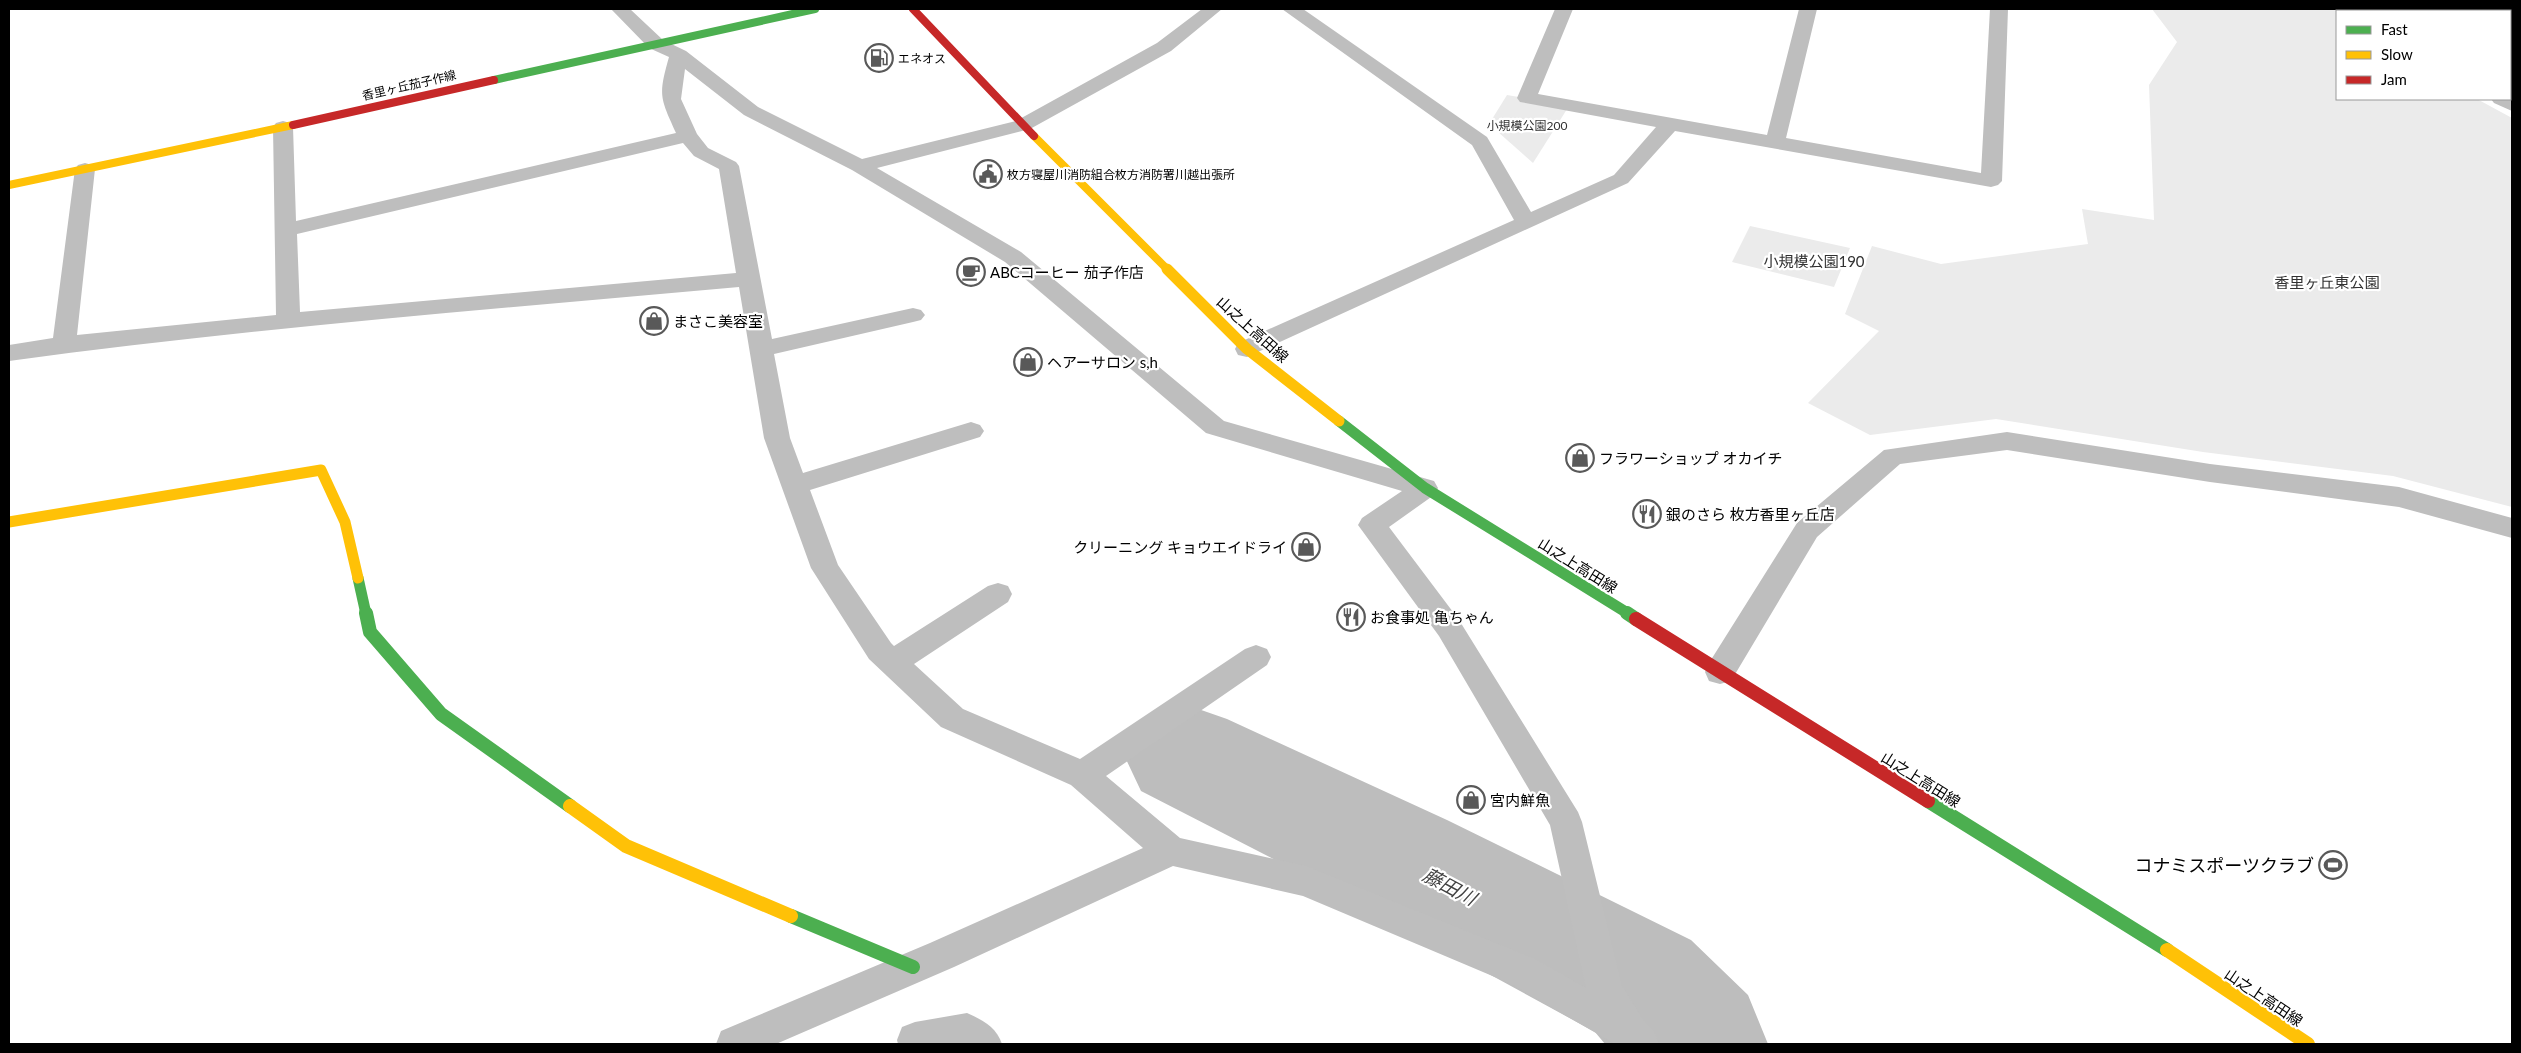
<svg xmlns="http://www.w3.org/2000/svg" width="2521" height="1053" viewBox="0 0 2521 1053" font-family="Lato,'Noto Sans JP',sans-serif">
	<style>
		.green { fill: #ebebeb }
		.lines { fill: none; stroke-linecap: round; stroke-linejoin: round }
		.river { fill: #bdbdbd; fill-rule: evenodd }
		.street { fill: #bebebe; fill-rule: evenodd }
		.fast-far2 { stroke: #4caf50; stroke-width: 8 }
		.fast-far1 { stroke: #4caf50; stroke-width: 11 }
		.fast { stroke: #4caf50; stroke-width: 14 }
		.slow-far2 { stroke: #ffc107; stroke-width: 8 }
		.slow-far1 { stroke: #ffc107; stroke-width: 11 }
		.slow { stroke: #ffc107; stroke-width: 14 }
		.jam-far1 { stroke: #c62828; stroke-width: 8 }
		.jam { stroke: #c62828; stroke-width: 14 }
		.labels { text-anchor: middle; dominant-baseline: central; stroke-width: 4.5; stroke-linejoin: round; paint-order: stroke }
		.far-poi-label { font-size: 12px; fill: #000; stroke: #fff; text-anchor: start }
		.far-street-label { font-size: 12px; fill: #000; stroke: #fff }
		.far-park-label { font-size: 12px; fill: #313131; stroke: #fff }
		.park-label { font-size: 15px; fill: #313131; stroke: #fff }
		.poi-label { font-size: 15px; fill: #000; stroke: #fff; text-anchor: start }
		.street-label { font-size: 15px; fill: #000; stroke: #fff }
		.near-poi-label { font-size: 18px; fill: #000; stroke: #fff; text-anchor: end }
		.near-water-label { font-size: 19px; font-style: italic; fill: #424242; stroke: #fff }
	</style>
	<rect width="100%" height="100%" fill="#fff"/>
	<g class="green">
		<path d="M2152,9H2355L2359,11H2337V99H2477L2512,118V507L2393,476L2203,452L1996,419L1870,435L1808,403L1879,331L1845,314L1872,246L1941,264L2088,244L2082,209L2154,220L2149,85L2177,42Z"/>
		<path d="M1507,95L1569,106L1533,163L1489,124Z"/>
		<path d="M1750,226L1850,248L1834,287L1732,262Z"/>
	</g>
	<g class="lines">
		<path class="river" d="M1184,704L1227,719L1447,820L1691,940L1748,995L1768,1044H1605L1595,1032L1357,902L1141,791L1124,755L1141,719Z"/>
		<g class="street">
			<path d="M611,9H630L663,40L686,51L758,107L862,159L1016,121L1157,43L1202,9H1222L1171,51L1030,129L877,168L1021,252L1224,421L1434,481L1438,488L1434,495L1389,527L1459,620L1578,812L1582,822L1622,986L1644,1021L1654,1031L1659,1044H1615L1509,983L1303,896L1173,866L954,967L776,1044H716L721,1031L930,943L1143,848L1071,785L941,727L869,659L811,568L764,438L739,287C495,309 251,328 9,361V345L53,338L75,169L78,165L85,163L92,165L95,169L77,335L276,315L273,127L276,123L283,121L290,123L293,127L296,221L676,133C660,97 658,96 669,57L649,48ZM685,69L744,115L852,170L1005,262L1206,433L1402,491L1362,518L1358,525L1439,636L1550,825L1586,988L1535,959L1306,866L1180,838L1106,776L1267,665L1271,657L1267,649L1256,645L1245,649L1080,759L963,709L914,664L1008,602L1012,594L1008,586L998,583L988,586L894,646L891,643L838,565L810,490L980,437L984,431L980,425L971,422L803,473L790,438L774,354L913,322L921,320L925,315L921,310L913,308L772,339L739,166L736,162L708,148L697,134L681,99ZM683,143L694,156L719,169L736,273L300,312L297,234Z"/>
			<path d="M1282,9H1303L1487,137L1531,212L1614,175L1656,127L1520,102L1517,98L1555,9H1573L1538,94L1767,135L1799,9H1817L1786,138L1981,173L1990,9H2008L2002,181L1998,185L1991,187L1675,131L1628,183L1247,357L1238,355L1235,349L1238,343L1514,220L1472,145Z"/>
			<path d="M2367,9H2386L2388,11H2369Z"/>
			<path d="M2411,9H2429L2427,11H2409Z"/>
			<path d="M2510,96L2512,97V111L2494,103L2491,99H2510Z"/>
			<path d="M2007,432L2210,464L2399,487L2512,518V538L2399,507L2210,482L2007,450L1900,464L1817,537L1731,681L1720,684L1709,681L1705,672L1709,663L1797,523L1884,450Z"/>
			<path d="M967,1013C983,1020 996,1027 1002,1044H898L897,1040L902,1027L915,1022Z"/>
		</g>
		<path class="fast-far2" d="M494,80L815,9"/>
		<g class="fast-far1">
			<path d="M1339,421L1425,488L1629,614"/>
			<path d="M358,578L366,614"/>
		</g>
		<g class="fast">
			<path d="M366,613L370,632L441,714L570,806"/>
			<path d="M1627,613L1636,619"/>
			<path d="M1928,801L2167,950"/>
			<path d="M791,916L913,967"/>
		</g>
		<g class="slow-far2">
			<path d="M1034,136L1168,270"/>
			<path d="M9,185L293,125"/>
		</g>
		<g class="slow-far1">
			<path d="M1167,269L1247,349L1339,421"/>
			<path d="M9,522L321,470L345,522L358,578"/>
		</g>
		<g class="slow">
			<path d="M570,806L626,846L791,916"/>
			<path d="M2167,950L2308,1044"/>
		</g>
		<g class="jam-far1">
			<path d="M913,9L1034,136"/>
			<path d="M293,125L494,80"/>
		</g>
		<path class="jam" d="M1636,619L1928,801"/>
	</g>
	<defs>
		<symbol id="fuel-ring" viewBox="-11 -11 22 22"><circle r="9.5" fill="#fff" stroke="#595959" stroke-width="1.5"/><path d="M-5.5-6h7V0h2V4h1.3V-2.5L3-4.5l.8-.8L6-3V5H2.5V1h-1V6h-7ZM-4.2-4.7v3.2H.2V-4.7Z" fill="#595959"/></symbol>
		<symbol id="civic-ring" viewBox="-11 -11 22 22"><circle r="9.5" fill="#fff" stroke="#595959" stroke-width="1.5"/><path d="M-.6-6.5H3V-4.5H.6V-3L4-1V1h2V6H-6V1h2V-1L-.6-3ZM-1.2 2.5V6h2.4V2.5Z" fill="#595959"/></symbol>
		<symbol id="cafe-ring" viewBox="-11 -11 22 22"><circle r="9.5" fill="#fff" stroke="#595959" stroke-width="1.5"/><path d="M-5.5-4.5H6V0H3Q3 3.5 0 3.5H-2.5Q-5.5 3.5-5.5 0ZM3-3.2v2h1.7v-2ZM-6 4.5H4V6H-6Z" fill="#595959"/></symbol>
		<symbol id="shop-ring" viewBox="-11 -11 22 22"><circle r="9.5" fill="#fff" stroke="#595959" stroke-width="1.5"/><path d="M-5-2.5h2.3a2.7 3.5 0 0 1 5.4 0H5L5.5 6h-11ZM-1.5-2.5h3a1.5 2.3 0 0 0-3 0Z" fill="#595959"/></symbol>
		<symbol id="restaurant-ring" viewBox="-11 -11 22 22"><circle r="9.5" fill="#fff" stroke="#595959" stroke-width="1.5"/><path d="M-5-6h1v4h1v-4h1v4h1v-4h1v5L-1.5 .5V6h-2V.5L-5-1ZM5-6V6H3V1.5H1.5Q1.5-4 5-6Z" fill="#595959"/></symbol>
		<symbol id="stadium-ring" viewBox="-11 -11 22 22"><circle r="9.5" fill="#fff" stroke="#595959" stroke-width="1.5"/><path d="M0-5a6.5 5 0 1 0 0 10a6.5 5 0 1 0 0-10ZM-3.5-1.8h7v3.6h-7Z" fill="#595959"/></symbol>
	</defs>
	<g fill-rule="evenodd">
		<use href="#fuel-ring" x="863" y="42" width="32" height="32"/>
		<use href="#civic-ring" x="972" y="158" width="32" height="32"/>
		<use href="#cafe-ring" x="955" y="256" width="32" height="32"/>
		<use href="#shop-ring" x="638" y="305" width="32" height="32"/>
		<use href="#shop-ring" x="1012" y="346" width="32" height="32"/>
		<use href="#shop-ring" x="1564" y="442" width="32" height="32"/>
		<use href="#restaurant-ring" x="1631" y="498" width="32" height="32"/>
		<use href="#shop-ring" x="1290" y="531" width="32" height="32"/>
		<use href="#restaurant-ring" x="1335" y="601" width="32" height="32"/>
		<use href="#shop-ring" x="1455" y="784" width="32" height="32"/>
		<use href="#stadium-ring" x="2317" y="849" width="32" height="32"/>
	</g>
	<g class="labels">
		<g class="far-poi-label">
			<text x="898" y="58">エネオス</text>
			<text x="1007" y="174">枚方寝屋川消防組合枚方消防署川越出張所</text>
		</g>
		<g class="far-street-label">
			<text transform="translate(409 85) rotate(-13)">香里ヶ丘茄子作線</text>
		</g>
		<g class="far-park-label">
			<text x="1527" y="125">小規模公園200</text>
		</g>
		<g class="park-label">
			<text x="1814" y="261">小規模公園190</text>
			<text x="2327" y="282">香里ヶ丘東公園</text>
		</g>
		<g class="poi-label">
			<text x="990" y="272">ABCコーヒー 茄子作店</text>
			<text x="673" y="321">まさこ美容室</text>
			<text x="1047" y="362">ヘアーサロン s,h</text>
			<text x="1599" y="458">フラワーショップ オカイチ</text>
			<text x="1666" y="514">銀のさら 枚方香里ヶ丘店</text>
			<text x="1287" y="547" text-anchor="end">クリーニング キョウエイドライ</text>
			<text x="1370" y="617">お食事処 亀ちゃん</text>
			<text x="1490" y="800">宮内鮮魚</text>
		</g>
		<g class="street-label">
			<text transform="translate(1253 329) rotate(42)">山之上高田線</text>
			<text transform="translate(1578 565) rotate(32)">山之上高田線</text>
			<text transform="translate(1921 779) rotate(32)">山之上高田線</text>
			<text transform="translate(2264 997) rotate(34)">山之上高田線</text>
		</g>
		<g class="near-poi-label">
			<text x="2314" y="865">コナミスポーツクラブ</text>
		</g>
		<g class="near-water-label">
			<text transform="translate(1450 886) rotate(28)">藤田川</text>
		</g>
	</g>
	<rect width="2521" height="1053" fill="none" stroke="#000000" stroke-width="20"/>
	<rect x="2336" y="10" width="175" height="90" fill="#ffffff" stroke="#999999"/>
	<rect x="2346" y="26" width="25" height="8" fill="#4caf50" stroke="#999999"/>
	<text x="2381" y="35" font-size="15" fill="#000000">Fast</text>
	<rect x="2346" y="51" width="25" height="8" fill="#ffc107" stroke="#999999"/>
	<text x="2381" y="60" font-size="15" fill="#000000">Slow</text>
	<rect x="2346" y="76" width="25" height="8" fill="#c62828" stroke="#999999"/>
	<text x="2381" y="85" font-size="15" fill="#000000">Jam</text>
</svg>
